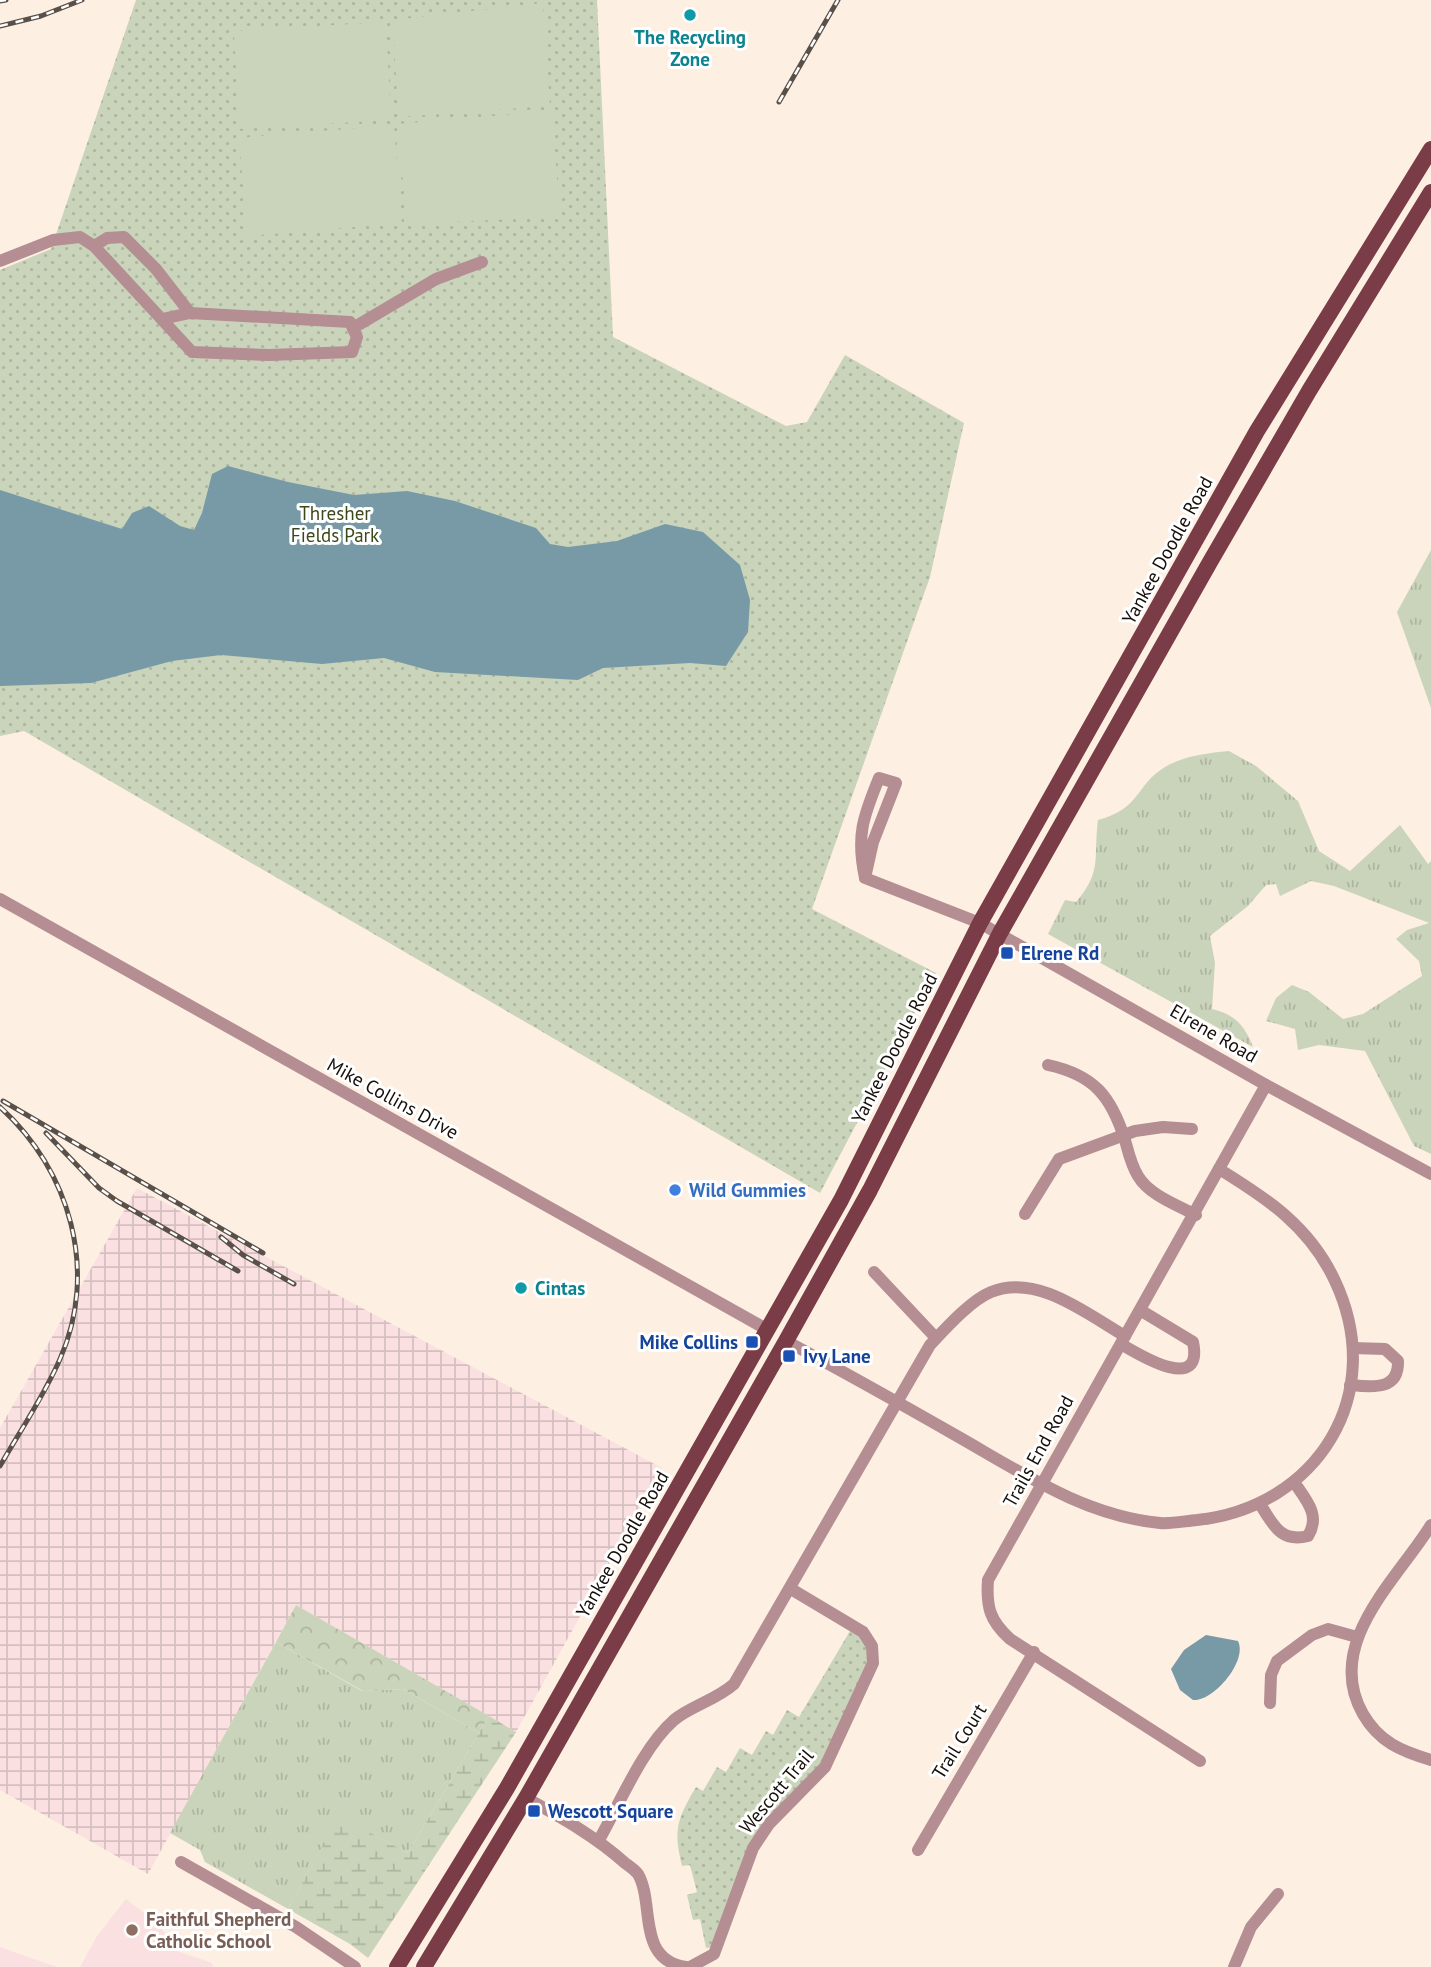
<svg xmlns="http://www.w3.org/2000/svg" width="1431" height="1967" viewBox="0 0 1431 1967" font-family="'PT Sans',sans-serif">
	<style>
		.industrial { fill: url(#industrial-grid) }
		.education { fill: #fbe0e1 }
		.grass { fill: url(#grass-tufts) }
		.forest { fill: url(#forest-crowns) }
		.wetland { fill: url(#wetland-marsh) }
		.park { fill: url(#park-dots) }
		.pitch { fill: #cad4ba }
		.water { fill: #779aa6 }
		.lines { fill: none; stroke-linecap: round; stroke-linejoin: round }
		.minor { stroke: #b48e92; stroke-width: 12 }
		.major { stroke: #7a3c47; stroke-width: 16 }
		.rail-casing { stroke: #595049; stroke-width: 5 }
		.rail { stroke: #fff; stroke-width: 2.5; stroke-dasharray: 8; stroke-linecap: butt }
		.culture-dot { fill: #0f9aa8; stroke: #fff; stroke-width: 2.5 }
		.transit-dot { fill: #1a4fb4; stroke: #fff; stroke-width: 2.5 }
		.shop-dot { fill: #3f7fe0; stroke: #fff; stroke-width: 2.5 }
		.education-dot { fill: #8d6e63; stroke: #fff; stroke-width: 2.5 }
		.labels { text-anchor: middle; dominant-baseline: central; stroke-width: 6; stroke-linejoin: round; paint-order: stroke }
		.culture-label { font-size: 19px; font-weight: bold; fill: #0d838f; stroke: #fff }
		.park-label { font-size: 19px; fill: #3b491a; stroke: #fff }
		.street-label { font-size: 19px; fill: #150f0a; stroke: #fff }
		.transit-label { font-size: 19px; font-weight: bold; fill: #164399; stroke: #fff; text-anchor: start }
		.shop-label { font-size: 19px; font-weight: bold; fill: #366cbe; stroke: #fff; text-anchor: start }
		.education-label { font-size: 19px; font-weight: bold; fill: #785e54; stroke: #fff; text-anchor: start }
	</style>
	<defs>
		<pattern id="industrial-grid" width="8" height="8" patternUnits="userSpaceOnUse" patternTransform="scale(1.75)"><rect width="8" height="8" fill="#fbe0e1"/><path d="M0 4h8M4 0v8" fill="none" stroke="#d6bfc0"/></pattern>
		<pattern id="grass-tufts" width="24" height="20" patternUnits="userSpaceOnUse" patternTransform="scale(1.75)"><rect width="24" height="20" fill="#cad4ba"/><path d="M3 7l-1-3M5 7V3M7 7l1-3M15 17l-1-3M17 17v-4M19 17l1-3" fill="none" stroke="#adb59f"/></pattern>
		<pattern id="forest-crowns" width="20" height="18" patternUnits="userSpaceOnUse" patternTransform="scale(1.75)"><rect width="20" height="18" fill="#cad4ba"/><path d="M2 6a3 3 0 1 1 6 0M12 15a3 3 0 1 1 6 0" fill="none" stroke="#adb59f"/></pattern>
		<pattern id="wetland-marsh" width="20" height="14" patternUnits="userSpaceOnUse" patternTransform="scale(1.75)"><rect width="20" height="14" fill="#cad4ba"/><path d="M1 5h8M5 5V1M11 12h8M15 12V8" fill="none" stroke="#adb59f"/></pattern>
		<pattern id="park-dots" width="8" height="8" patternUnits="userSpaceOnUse" patternTransform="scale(1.75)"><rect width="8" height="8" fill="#cad4ba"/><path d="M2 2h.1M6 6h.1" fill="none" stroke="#adb59f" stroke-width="1.8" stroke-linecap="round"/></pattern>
	</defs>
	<rect width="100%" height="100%" fill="#fdefe2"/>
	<path class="industrial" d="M137,1188L662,1468L516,1732L296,1605L148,1874L0,1790V1428Z"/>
	<g class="education">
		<path d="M126,1899L158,1924L180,1952L212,1963L213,1967H80L97,1936Z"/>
		<path d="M0,1947L31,1958L57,1967H0Z"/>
	</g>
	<g class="grass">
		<path d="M1431,550V708L1397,612Z"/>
		<path d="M1229,751L1256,766L1298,801L1319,851L1350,871L1400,825L1428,864L1431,861V1154L1414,1146L1365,1051L1319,1045L1298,1050L1295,1029L1266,1021L1276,998L1292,985L1309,992L1343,1019L1363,1014L1422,976L1419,961L1396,939L1407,930L1429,923L1334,886L1311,881L1280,896L1276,884L1266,885L1248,906L1210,936L1215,963L1212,1009C1235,1014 1245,1026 1253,1047L1048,934L1065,900L1076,902C1103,871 1093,857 1098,820C1142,808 1135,785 1165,767C1184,756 1207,753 1229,751Z"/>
		<path d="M276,1642L362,1691L403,1689L479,1733L408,1853L339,1817L288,1909L205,1862L200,1850L170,1833Z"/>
	</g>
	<path class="forest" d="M296,1605L489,1716L479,1733L403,1689L363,1691L276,1642Z"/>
	<path class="wetland" d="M489,1716L516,1732L368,1958L350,1944L288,1909L339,1816L408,1853Z"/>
	<g class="park">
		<path d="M136,0H597L613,337L786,426L807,422L845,355L964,423L930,577L812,909L936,973L820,1193L24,731L0,736V270L51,249Z"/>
		<path d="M853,1626L863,1632L873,1663L825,1767L769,1824L717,1946L706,1948L700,1919L693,1920L687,1895L697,1892L690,1865L682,1866C673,1830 677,1819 696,1787L703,1791L717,1767L726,1772L740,1748L752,1755L766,1731L773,1735L787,1710L799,1717Z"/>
	</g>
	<g class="pitch">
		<path d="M543,3L550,106L398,117L393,20Z"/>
		<path d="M386,22L391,120L239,129L234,31Z"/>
		<path d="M552,111L560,217L407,224L397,124Z"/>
		<path d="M394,125L402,223L247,236L239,138Z"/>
	</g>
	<g class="water">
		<path d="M228,466L288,482L354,495L407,491L455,501L536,528L550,544L568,547L617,541L665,524L703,532L740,565L750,600L748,632L726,666L690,663L603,668L578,680L435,672L384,658L322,664L221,655L172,661L91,683L0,686V490L122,529L132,513L149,506L180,526L194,530L202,513L212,474Z"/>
		<path d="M1206,1635L1238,1641C1248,1661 1213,1702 1193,1700L1180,1690L1171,1669L1184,1650Z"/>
	</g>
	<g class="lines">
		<g class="minor">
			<path d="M94,246L107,238L124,237L156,269L190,313"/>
			<path d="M0,261L53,240L80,237L94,246L192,352L269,355L352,352L357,337L350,322L190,313L162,319"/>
			<path d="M353,328L436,279L482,262"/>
			<path d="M865,878C856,836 863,817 879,778L896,783L873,842L865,878L980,923L1266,1085L1431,1174"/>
			<path d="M0,899L768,1330"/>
			<path d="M1048,1065C1094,1075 1111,1096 1125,1140C1128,1151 1131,1165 1138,1176C1149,1195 1177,1205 1196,1215"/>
			<path d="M1025,1214L1059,1159L1135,1131L1163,1127L1192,1129"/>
			<path d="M874,1272L936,1338"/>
			<path d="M786,1341C844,1372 901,1404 957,1436C1022,1473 1085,1516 1160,1523C1172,1524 1185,1521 1197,1520C1318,1507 1388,1394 1335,1281C1310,1227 1268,1199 1219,1169"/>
			<path d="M1121,1344C1138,1354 1204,1395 1193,1342L1140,1310"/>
			<path d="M1350,1385C1372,1387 1399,1391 1398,1361L1385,1349L1353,1348"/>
			<path d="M1260,1504C1273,1524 1280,1543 1308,1536C1321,1515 1306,1500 1294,1482"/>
			<path d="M1431,1525C1397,1580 1323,1644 1363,1714C1379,1742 1401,1751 1431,1760"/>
			<path d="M1270,1703L1271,1675L1277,1661L1312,1635L1328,1629L1357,1637"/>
			<path d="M1200,1761L1010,1639C990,1621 986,1607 988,1580L1266,1085"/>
			<path d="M526,1798C562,1818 595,1836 625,1863C629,1866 635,1870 638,1874C655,1903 636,1960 686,1967"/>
			<path d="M599,1840C620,1803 643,1747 674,1720C691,1706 716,1700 734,1684L930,1345C945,1329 971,1300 991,1292C1037,1273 1087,1314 1125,1336"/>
			<path d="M918,1850L1034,1652"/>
			<path d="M181,1862L296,1927L355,1967"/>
			<path d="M690,1967L714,1954L753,1848L769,1824L825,1767L873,1663L872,1646L863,1632L791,1589"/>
			<path d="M1234,1967L1251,1927L1278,1894"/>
		</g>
		<g class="major">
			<path d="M397,1967L507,1788L841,1200L980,923L1257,431L1431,149"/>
			<path d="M424,1967L526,1798L786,1341L870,1190L1000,933L1210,562L1309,391L1431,192"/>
		</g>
		<defs>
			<g id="rail">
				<path d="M0,1L6,0"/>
				<path d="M0,26L41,16L82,0"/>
				<path d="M779,102L838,0"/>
				<path d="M3,1101L263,1253"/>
				<path d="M0,1107C70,1170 99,1271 60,1359C44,1396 20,1431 0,1466"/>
				<path d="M46,1133L99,1188L117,1201L238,1271"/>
				<path d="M221,1237L243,1255L294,1284"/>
			</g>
		</defs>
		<use href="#rail" class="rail-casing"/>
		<use href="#rail" class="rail"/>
	</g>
	<g class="culture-dot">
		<circle cx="690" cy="15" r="7"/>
		<circle cx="521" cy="1288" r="7"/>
	</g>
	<g class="transit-dot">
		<rect x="1000" y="946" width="14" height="14" rx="3.5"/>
		<rect x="745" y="1335" width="14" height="14" rx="3.5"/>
		<rect x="782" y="1349" width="14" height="14" rx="3.5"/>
		<rect x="527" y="1804" width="14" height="14" rx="3.5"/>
	</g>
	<circle class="shop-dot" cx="675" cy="1190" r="7"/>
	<circle class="education-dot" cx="132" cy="1930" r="7"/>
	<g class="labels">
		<g class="culture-label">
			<text x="690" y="37">The Recycling<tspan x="690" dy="22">Zone</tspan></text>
			<text x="535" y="1288" text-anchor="start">Cintas</text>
		</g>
		<g class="park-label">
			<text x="335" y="513">Thresher<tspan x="335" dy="22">Fields Park</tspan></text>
		</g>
		<g class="street-label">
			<text transform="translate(1167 550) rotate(-61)">Yankee Doodle Road</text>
			<text transform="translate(1214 1033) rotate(30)">Elrene Road</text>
			<text transform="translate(894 1048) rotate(-63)">Yankee Doodle Road</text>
			<text transform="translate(393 1098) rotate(29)">Mike Collins Drive</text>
			<text transform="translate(1038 1451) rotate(-61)">Trails End Road</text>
			<text transform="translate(622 1544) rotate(-60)">Yankee Doodle Road</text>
			<text transform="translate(959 1741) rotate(-58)">Trail Court</text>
			<text transform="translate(776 1791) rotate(-50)">Wescott Trail</text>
		</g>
		<g class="transit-label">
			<text x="1021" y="953">Elrene Rd</text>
			<text x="738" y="1342" text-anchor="end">Mike Collins</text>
			<text x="803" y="1356">Ivy Lane</text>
			<text x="548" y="1811">Wescott Square</text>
		</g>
		<g class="shop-label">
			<text x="689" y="1190">Wild Gummies</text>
		</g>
		<g class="education-label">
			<text x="146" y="1919">Faithful Shepherd<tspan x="146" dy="22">Catholic School</tspan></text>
		</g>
	</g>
</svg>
